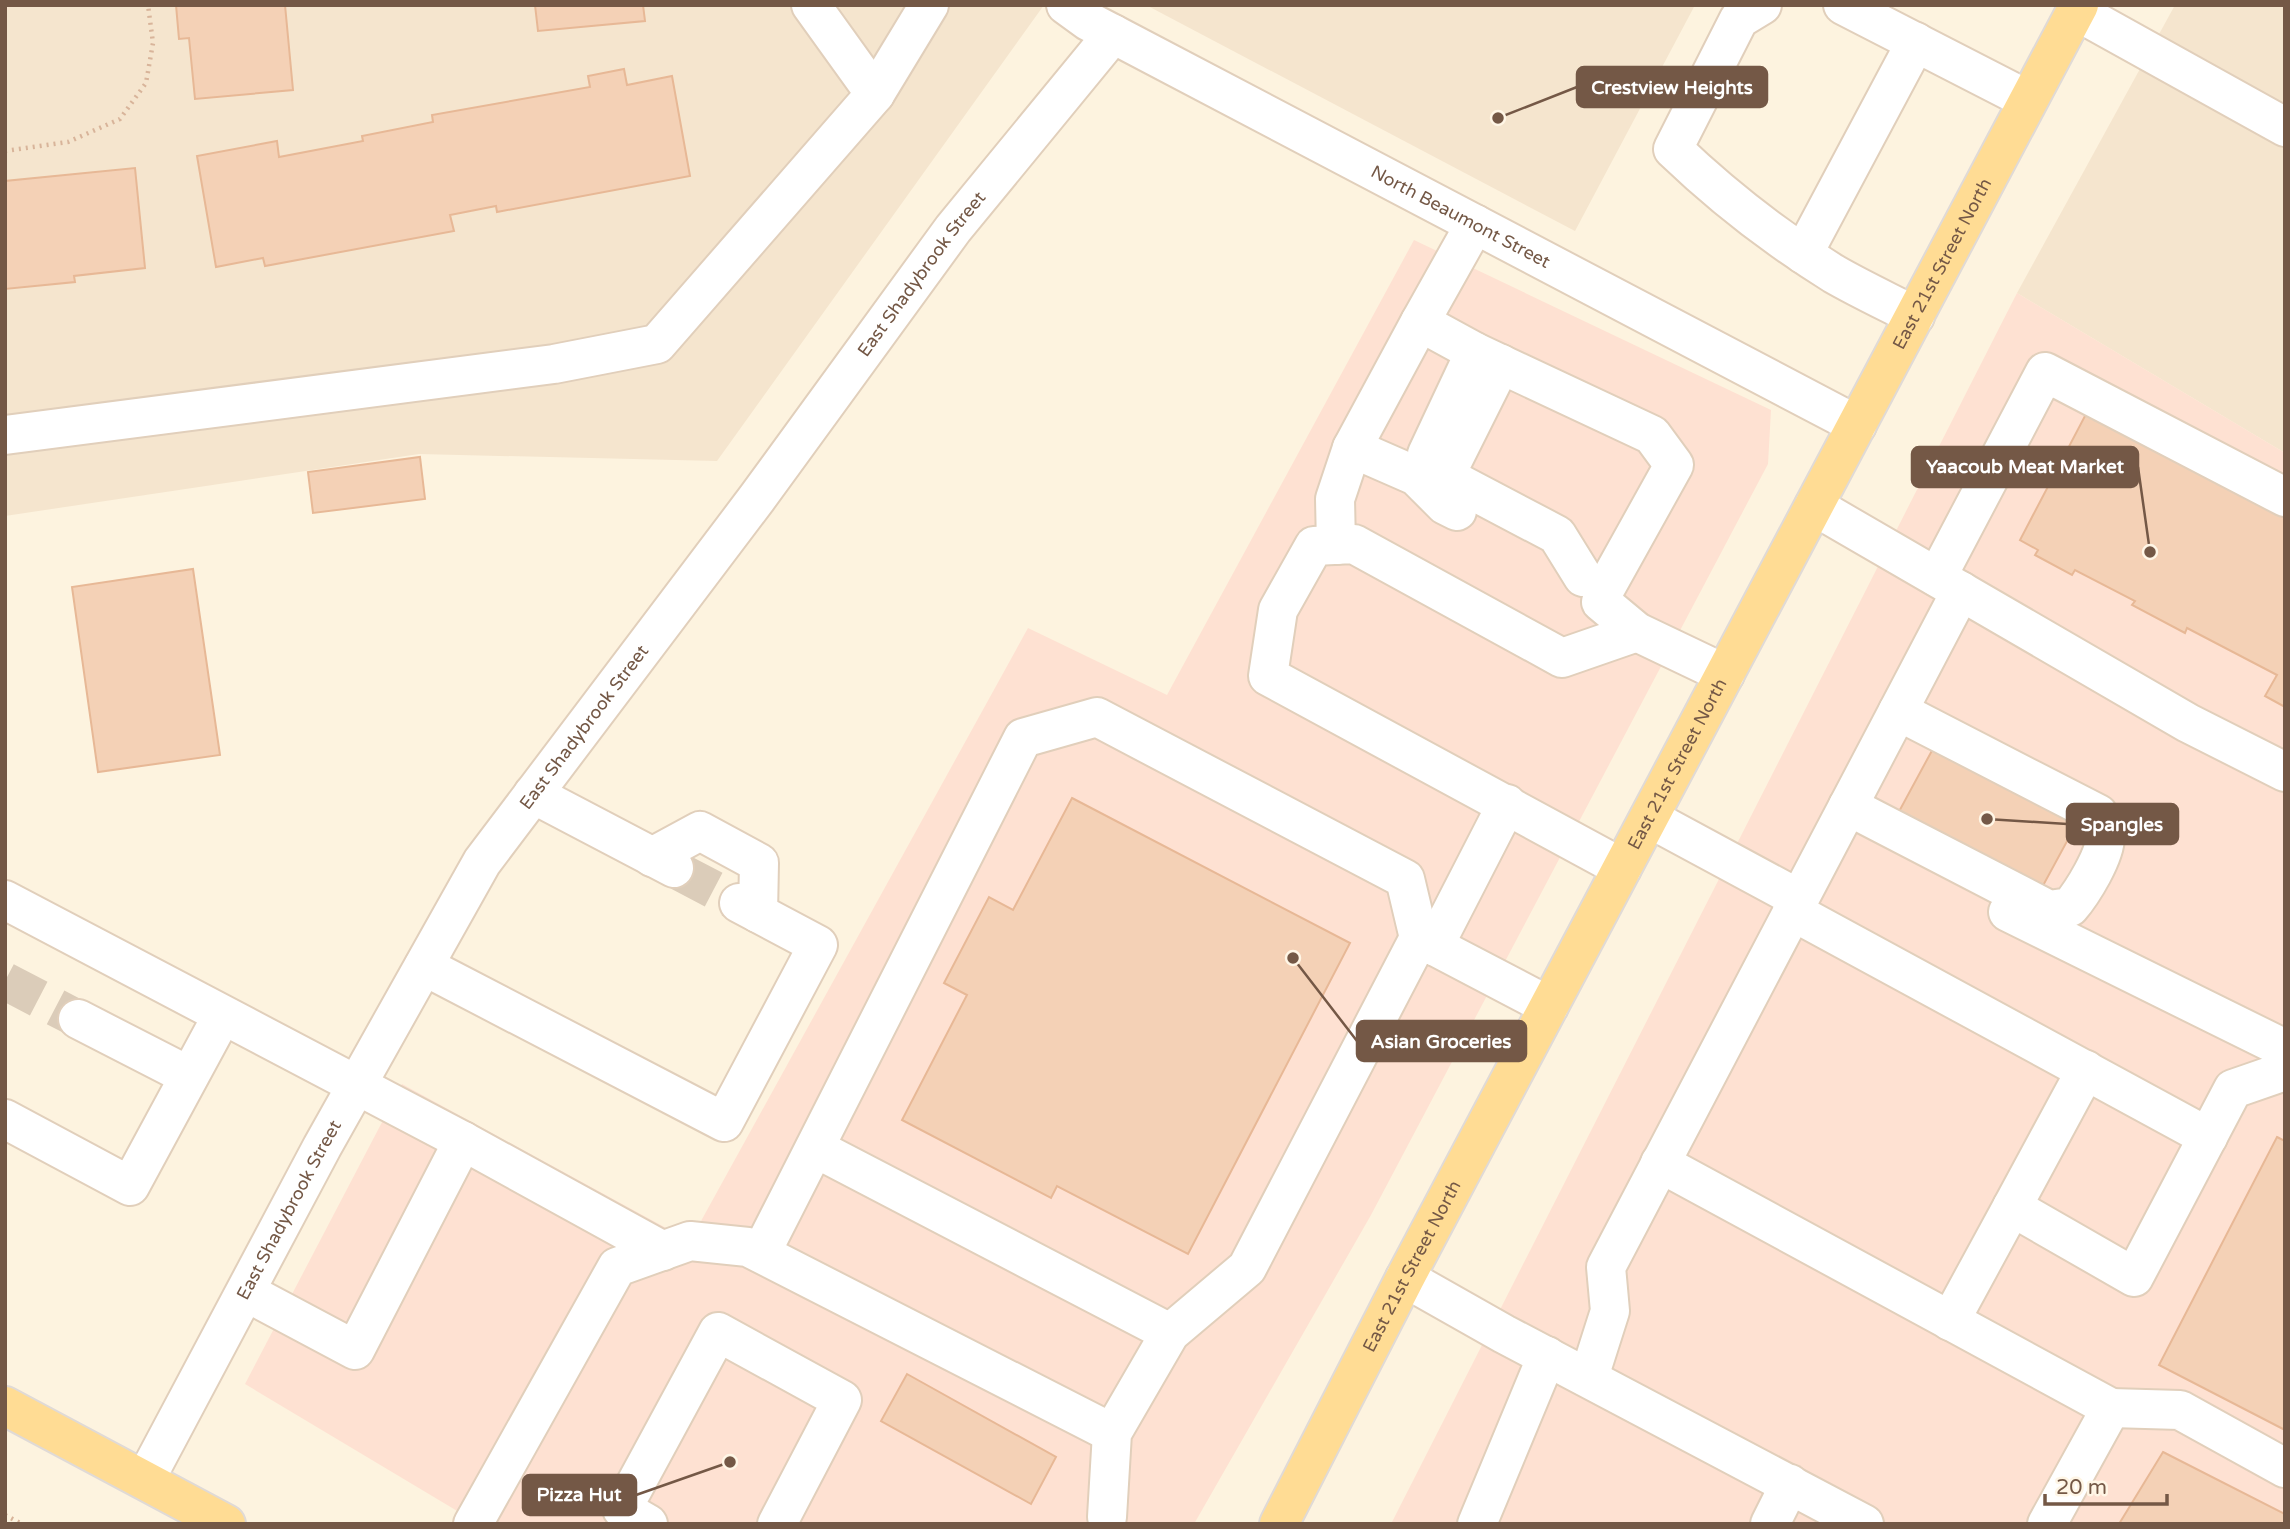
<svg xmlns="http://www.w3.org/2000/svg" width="2290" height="1529" viewBox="0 0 2290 1529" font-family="'Varela Round',sans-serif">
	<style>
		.residential { fill: #f5e5ce }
		.commercial { fill: #fee1d2 }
		.building { fill: #f4d1b6; stroke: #e7b896; stroke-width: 2 }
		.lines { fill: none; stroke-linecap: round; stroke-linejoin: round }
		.minor-tunnel { stroke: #dbccb9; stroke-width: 38; stroke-dasharray: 38 19; stroke-linecap: butt }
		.minor-casing { stroke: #e1cfbb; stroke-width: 42 }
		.major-casing { stroke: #e0dad6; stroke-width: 42 }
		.path { stroke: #d8b49a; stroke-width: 4.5; stroke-dasharray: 2 5; stroke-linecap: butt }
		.minor { stroke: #fff; stroke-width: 38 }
		.major { stroke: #ffdc94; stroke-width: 38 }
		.labels { text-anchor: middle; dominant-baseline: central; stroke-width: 6; stroke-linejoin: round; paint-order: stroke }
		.street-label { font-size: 18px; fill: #745846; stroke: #fff6e6 }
		.leader { fill: none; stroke: #745846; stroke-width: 2.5 }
		.callout-dot { fill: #745846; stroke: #fff6e6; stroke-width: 2.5 }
		.callout { fill: #745846; stroke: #745846; stroke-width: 2.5 }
		.callout-label { font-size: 19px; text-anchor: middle; font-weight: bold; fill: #fff }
	</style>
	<rect width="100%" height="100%" fill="#fdf3df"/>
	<g class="residential">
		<path d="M5,5H1044L717,461L419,454L5,516Z"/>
		<path d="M1146,5H1695L1575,231Z"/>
		<path d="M2175,5H2285V453L2017,293Z"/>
	</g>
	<g class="commercial">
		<path d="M1414,240L1771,410L1768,464L1371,1215L1194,1524H479L245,1384L402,1084L690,1241L1028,628L1167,695Z"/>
		<path d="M2017,293L2285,453V1524H1391Z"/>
	</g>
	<g class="building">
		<path d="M176,5H285L293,90L195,99L189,38L179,39Z"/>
		<path d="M535,5H643L645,21L538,31Z"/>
		<path d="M624,69L627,85L672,76L690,176L497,212L496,206L450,215L454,231L265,266L263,258L216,267L197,156L277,141L279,157L363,141L362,136L433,122L432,115L590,87L588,76Z"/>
		<path d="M135,168L145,268L74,276L75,282L5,289V181Z"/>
		<path d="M2086,414L2285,518V707L2265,696L2277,675L2187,628L2185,633L2132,605L2135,601L2075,570L2072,575L2035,555L2038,550L2020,540Z"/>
		<path d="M420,457L425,499L313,513L308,472Z"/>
		<path d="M193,569L220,755L98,772L72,587Z"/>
		<path d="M1935,745L2078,821L2039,893L1896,817Z"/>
		<path d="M1072,798L1350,943L1188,1254L1057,1186L1051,1198L902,1120L967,995L944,983L989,897L1013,910Z"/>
		<path d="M2277,1137L2285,1141V1430L2159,1365Z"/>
		<path d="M907,1374L1056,1457L1031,1504L881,1421Z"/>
		<path d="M2163,1452L2285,1514V1524H2119Z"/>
	</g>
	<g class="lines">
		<g class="minor-tunnel">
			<path d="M680,872L739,903"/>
			<path d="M5,981L78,1019"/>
		</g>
		<defs>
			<g id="minor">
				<path id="s1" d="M1066,5L1088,21L1113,34L1857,425"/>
				<path d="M1762,5L1739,19L1673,149C1722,196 1776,238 1834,274C1860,289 1888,302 1915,316"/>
				<path d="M1843,5L2028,100"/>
				<path d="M2076,11L2285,127"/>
				<path d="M875,94L929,5"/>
				<path d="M1475,224L1420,322L1475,352L1652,435L1674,465L1605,589L1601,602L1637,632L1725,674"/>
				<path d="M1803,254L1916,42"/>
				<path d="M1501,364L1445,476L1557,535L1583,577"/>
				<path d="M5,435L554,364L657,344L875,94L811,5"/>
				<path d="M1352,448L1416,476L1445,505L1457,511"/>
				<path d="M1427,454L1475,352"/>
				<path d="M1814,506L2188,723L2285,772"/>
				<path d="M1336,545L1335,499L1352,448L1420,322"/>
				<path d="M1937,577L2045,372L2285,497"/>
				<path d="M533,794L674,868"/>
				<path d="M1848,806L2049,910L2070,907C2082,893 2106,855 2105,836C2104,828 2101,821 2098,814L1898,711"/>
				<path d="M1649,818L1799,899"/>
				<path d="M652,857L700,831L759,863L758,913"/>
				<path d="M1622,868L1268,676L1278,610L1314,546L1354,544L1562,658L1637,632"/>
				<path d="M5,900L463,1141L663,1251"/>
				<path d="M1792,911L2208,1137"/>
				<path d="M2008,912L2285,1049"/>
				<path d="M1434,946L1507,804"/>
				<path d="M424,966L724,1122L818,945L739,903"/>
				<path d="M78,1019L189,1076"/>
				<path d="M5,1119L130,1186L222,1016"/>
				<path d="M815,1148L1170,1333"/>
				<path d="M1660,1163L2111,1408L2047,1524"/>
				<path d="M2012,1207L2086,1070"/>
				<path d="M761,1253L1023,738L1097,717L1405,879L1419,938"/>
				<path d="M1405,1278L1504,1334L1864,1524"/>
				<path d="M246,1292L355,1350L463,1141"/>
				<path d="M1950,1321L2012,1207L2134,1277L2233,1089L2285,1071"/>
				<path d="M1589,1377L1610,1311L1606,1267L1961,591"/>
				<path d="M2111,1408L2180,1410L2285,1468"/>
				<path id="s2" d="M145,1480L322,1147L482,862L757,498L953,229L1113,34"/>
				<path d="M1107,1517L1112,1433L1170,1333L1247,1268L1419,938L1549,1006"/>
				<path d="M473,1524L617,1267L690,1241L748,1247L1112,1433"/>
				<path d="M648,1524L622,1509L718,1332L842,1400L777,1524"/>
				<path d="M1477,1524L1547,1356"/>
				<path d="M1770,1524L1790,1484"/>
			</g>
			<g id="major">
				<path d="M5,1406L226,1524"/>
				<path id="s3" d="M1279,1524L1405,1278L2079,5"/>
			</g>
		</defs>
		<use href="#minor" class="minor-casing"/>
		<use href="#major" class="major-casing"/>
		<g class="path">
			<path d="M5,151L68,142L120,119L146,83L153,43L148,5"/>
			<path d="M5,1515L22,1524"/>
		</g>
		<use href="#minor" class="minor"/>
		<use href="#major" class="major"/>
	</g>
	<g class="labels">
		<g class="street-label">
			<text stroke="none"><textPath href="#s1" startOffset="448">North Beaumont Street</textPath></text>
			<text stroke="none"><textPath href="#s3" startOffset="1424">East 21st Street North</textPath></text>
			<text stroke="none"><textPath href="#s2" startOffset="1438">East Shadybrook Street</textPath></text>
			<text stroke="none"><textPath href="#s2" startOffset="873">East Shadybrook Street</textPath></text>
			<text stroke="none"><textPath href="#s3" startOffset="858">East 21st Street North</textPath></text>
			<text stroke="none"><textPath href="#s2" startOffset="306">East Shadybrook Street</textPath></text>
			<text stroke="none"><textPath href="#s3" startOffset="290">East 21st Street North</textPath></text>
		</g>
	</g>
	<path class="leader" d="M1498 118L1577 87M2150 552L2138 467M1987 819L2067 824M1293 958L1357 1041M730 1462L636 1495"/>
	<g class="callout-dot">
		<circle cx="1498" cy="118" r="7"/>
		<circle cx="2150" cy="552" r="7"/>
		<circle cx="1987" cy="819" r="7"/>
		<circle cx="1293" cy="958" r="7"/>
		<circle cx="730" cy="1462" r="7"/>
	</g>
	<g class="callout">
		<rect x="1577" y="67" width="190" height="40" rx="7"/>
		<rect x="1912" y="447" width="226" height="40" rx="7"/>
		<rect x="2067" y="804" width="111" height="40" rx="7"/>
		<rect x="1357" y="1021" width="169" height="40" rx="7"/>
		<rect x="523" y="1475" width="113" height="40" rx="7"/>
	</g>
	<g class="callout-label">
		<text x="1672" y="94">Crestview Heights</text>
		<text x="2025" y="473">Yaacoub Meat Market</text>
		<text x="2122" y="831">Spangles</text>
		<text x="1441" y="1048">Asian Groceries</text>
		<text x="579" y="1501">Pizza Hut</text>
	</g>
	<rect width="2290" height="1529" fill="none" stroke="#745846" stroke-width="14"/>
	<path d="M2045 1494v10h122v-10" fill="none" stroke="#745846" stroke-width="3.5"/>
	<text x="2056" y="1494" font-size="21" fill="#745846" stroke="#fff6e6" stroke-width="5" paint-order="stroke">20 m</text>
</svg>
